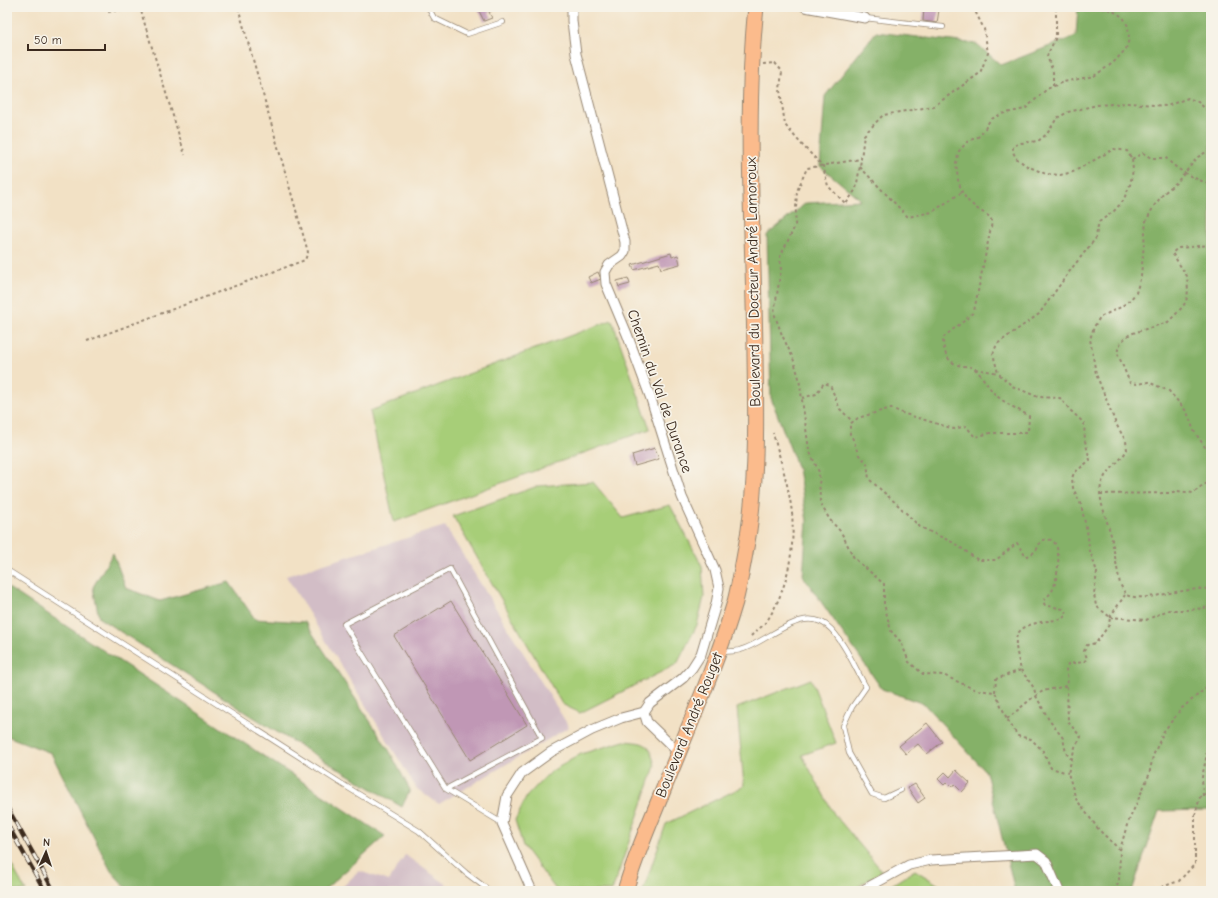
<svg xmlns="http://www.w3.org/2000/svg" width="1218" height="898" viewBox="0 0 1218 898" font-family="'Comic Neue',sans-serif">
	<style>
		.industrial { fill: #d2bdc6 }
		.green { fill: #a7ce78; stroke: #717c4b }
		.forest { fill: #85b168; stroke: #606e43 }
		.building { fill: #c097b5 }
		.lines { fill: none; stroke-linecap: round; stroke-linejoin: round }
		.lane-casing { stroke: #968672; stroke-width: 6 }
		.street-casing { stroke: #968672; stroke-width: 11 }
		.primary-casing { stroke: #968672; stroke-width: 17 }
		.path { stroke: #968672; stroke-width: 2; stroke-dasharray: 3 3; stroke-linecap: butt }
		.lane { stroke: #fff; stroke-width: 4.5 }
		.street { stroke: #fff; stroke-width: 9 }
		.primary { stroke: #fbbb8c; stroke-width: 15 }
		.rail-casing { stroke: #3b2a1e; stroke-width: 4.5 }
		.rail { stroke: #f7f3e8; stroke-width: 3; stroke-dasharray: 9; stroke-linecap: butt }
		.labels { text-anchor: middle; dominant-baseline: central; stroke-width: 3.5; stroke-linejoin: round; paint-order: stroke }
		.street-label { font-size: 15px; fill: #3b2a1e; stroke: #f7f3e8 }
	</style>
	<rect width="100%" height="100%" fill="#f7f3e8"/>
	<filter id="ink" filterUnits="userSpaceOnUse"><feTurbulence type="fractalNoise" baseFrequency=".025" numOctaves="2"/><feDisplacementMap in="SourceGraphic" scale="8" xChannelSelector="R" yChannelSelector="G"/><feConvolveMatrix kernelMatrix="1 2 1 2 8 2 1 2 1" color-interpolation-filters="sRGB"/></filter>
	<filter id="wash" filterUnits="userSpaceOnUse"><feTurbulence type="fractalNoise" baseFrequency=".012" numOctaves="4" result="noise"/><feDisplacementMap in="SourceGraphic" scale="16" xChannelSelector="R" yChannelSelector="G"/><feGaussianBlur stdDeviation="0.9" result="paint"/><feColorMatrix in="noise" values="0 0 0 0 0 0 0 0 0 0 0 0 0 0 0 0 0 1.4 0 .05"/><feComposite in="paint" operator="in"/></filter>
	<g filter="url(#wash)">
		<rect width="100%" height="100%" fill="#f2e1c5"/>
		<g class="industrial">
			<path d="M445,526L569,727L439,804L417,789L286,576Z"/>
			<path d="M405,855L456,891H338L359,871L389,881Z"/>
		</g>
		<g class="green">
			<path d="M612,320L650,429L394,522L370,411Z"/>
			<path d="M593,482L623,518L670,505L702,566L704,597L697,625L677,664L580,713L562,704L453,516L538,486Z"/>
			<path d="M811,679L836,743L802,755L834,814L882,871L851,891H643L666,824L744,786L737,708Z"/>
			<path d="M624,741C648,743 649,743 655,766L612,891H557L523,846L515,820L527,796L550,772L581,754Z"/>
			<path d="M7,857L26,891H7Z"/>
			<path d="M915,870L942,887L943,891H882Z"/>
		</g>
		<g class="forest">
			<path d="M1078,7H1211V810L1159,811L1132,891H1015L986,772L924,704L882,689L803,576L807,521L798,469L771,398L767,235L806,203L861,200L820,166L825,96L876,32L977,44L1001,65L1076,36Z"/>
			<path d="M113,553L126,588L160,601L229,582L255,619L305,622L389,750L410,790L402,807L272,729L99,618L93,587Z"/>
			<path d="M7,587L385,836L323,891H129L111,871L51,753L7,736Z"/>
		</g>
		<g id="blocks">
			<g class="building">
				<path d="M482,7H495L496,9L489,12L492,18L484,21L478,9Z"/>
				<path d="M924,8L939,10L937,23L923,21Z"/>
				<path d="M671,253L672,257L678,255L680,264L661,269L659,263L634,270L632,265Z"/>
				<path d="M598,272L601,279L591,283L588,277Z"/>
				<path d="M628,278L630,284L619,287L617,281Z"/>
				<path d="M655,448L659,459L635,466L632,455Z"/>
				<path d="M451,601L527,725L470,760L394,636Z"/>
				<path d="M927,723L942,742L927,754L918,744L906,754L899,746Z"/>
				<path d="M956,770L970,783L962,792L954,784L952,787L947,782L944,785L938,779L945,772L950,777Z"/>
				<path d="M915,784L925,798L918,803L908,788Z"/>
			</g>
		</g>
	</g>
	<g filter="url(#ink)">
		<use href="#blocks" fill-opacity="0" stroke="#968672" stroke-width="1"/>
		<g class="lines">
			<defs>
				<g id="lane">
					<path d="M428,7L434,18L467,34L503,22"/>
					<path d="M865,18L943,27"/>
					<path d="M7,570L342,784L419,831L466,873L490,891"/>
					<path d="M721,652C727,651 734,652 740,650C768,643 804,601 831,629C846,645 855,668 866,687L852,707L843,726L849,753L872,794L884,798L901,790"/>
					<path d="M446,789L344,624L450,569L542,738L446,789L502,823"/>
				</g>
				<g id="street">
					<path d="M572,7V21L576,54L625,242V251L622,256L609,265L605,272L606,284L627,334L651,399L682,497L715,570L719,588L716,604L701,654L692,668L683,678L650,703L644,712L647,722L678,752"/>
					<path d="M805,7L865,18"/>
					<path d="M532,891L502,823L507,796L522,773L551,752L592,730L621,718L644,712"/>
					<path d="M861,891L909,865L931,860L1037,854L1046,861L1059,891"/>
				</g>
				<path id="primary" d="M625,891C635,857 649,825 662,793C687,730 716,667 735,602C741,578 745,554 749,530C757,473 756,415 755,357C754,241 744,123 756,7"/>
			</defs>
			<use href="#lane" class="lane-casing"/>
			<use href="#street" class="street-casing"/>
			<use href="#primary" class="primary-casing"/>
			<g class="path">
				<path d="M143,7H141L142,15L185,155"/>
				<path d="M973,7L984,29L988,53L980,73L934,106L883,115L864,135L861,159L807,168L797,191L795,226L780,257L781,270L774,313L782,335L793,358L799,378L809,450L819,472L820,503L830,520L841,532L854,558L884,584V604L891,631L901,642L909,662L923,674L943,675L976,690L995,692L1007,719L1018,736L1031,739L1043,751L1051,768L1068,773"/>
				<path d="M108,12L141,7"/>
				<path d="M763,64L775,63L782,71L780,90L785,125L803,146L823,166L828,186L846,204L856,189L861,160"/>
				<path d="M1053,86V72L1047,56L1056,37V8"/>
				<path d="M1211,151L1206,152L1198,157L1177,182L1164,193L1154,206L1146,221L1141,276L1136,293L1130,300L1121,307L1100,317L1094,327L1090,339L1096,374L1116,424L1126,441L1127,450L1123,456L1105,476L1101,484L1100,494L1102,505L1111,535L1120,584L1126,595C1140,600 1155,596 1170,593C1183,591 1198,588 1211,589"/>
				<path d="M1132,159L1143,153L1151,158H1166C1180,173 1193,177 1211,185"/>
				<path d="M860,167L908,217L932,212L962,192"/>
				<path d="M1211,245L1178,248L1172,253L1187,276L1188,291L1186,302L1179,311L1168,322L1130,334L1121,342L1117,352L1130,383L1137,384L1148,382L1169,391L1187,412L1194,431L1205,447L1211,448"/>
				<path d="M87,341L305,260L308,252L238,7"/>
				<path d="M975,369L998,373"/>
				<path d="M802,398L816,394L824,383L830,385L840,409L853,422"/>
				<path d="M1100,494L1169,493L1177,491L1193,493L1203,485L1211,482"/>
				<path d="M1110,617L1146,620L1168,610H1189L1211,607"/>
				<path d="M1110,617L1125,595"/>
				<path d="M751,636C757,630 766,624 770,616C788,586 795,548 792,513C789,486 780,459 773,433"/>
				<path d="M1021,670L1034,688L1036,696L1049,720L1063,738L1066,753L1072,760"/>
				<path d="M995,692L996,679L1021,670C1019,661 1015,648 1016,639C1019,621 1048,622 1062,619L1067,614L1063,609L1045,605L1043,602C1046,597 1051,594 1053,589C1058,578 1066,530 1041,541L1036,551L1026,557L1017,543L996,560H978L954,543L920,527L897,504L869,479L867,463L858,454L854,441L850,434V424L858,418L891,408L902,413L954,429L966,426L975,437L990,433H1017L1028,432L1029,416C1019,410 1006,404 997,396C989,389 984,378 976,370C971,365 964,367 958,365C946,361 943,350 943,338C953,328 964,323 974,311L992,222L990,217L976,208L967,200L962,192L958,180L956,163L959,151L968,141L978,137L983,132L990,120L1001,114L1025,109L1047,89L1063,82L1094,76L1113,63L1126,49L1129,39L1128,26L1123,17L1111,10L1097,8L1068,9L1050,7"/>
				<path d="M1007,719L1031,699L1043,691L1066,686"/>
				<path d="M1203,796L1202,777L1206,759L1208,740L1211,733"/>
				<path d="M1120,850L1099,830L1076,799L1068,773L1075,747L1081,737L1068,722L1067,686L1068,679L1066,670L1068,664L1084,662L1087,658L1084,651L1087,645L1096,643L1109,625L1110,617L1096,606L1094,594L1097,572L1089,548L1088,536L1081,505L1073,488L1072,478L1074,473L1090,460L1085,441L1084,423L1071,411L1060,398L1038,397L1012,386L998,373L993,354L997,344L1039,314L1072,268L1096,238L1097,230L1099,222L1114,211L1123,201L1130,185L1133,170L1132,159L1127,151L1114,149L1073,172L1060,175L1046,174L1027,166L1016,158L1013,152V146L1021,143L1038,141L1047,134L1057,118L1068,112L1097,105L1128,103L1167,106L1188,98L1198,102L1211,114"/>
				<path d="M1114,891L1119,882L1120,850L1127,825L1149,775L1153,756L1164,731L1182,708L1211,684"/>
				<path d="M1150,891L1179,881L1195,864V815L1200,797L1211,791"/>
			</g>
			<use href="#lane" class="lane"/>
			<use href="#street" class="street"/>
			<use href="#primary" class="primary"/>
			<defs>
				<g id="rail">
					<path d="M7,807L54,891"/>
					<path d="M7,824L45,891"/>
				</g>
			</defs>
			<use href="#rail" class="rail-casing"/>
			<use href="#rail" class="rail"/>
		</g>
	</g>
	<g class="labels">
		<g class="street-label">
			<text transform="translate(753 282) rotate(-91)">Boulevard du Docteur André Lamoroux</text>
			<text transform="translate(660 391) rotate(71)">Chemin du Val de Durance</text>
			<text transform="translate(689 725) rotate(-68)">Boulevard André Rouget</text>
		</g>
	</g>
	<rect width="1218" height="898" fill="none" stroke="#f7f3e8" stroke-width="24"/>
	<g transform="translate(46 852) rotate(3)" stroke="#f7f3e8" stroke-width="3" paint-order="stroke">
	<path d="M0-3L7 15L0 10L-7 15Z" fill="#3b2a1e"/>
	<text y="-6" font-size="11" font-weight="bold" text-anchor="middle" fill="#3b2a1e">N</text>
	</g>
	<path d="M28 44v6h77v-6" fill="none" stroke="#3b2a1e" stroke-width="2"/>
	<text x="34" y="44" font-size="12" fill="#3b2a1e" stroke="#f7f3e8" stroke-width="3" paint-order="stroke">50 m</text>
</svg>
